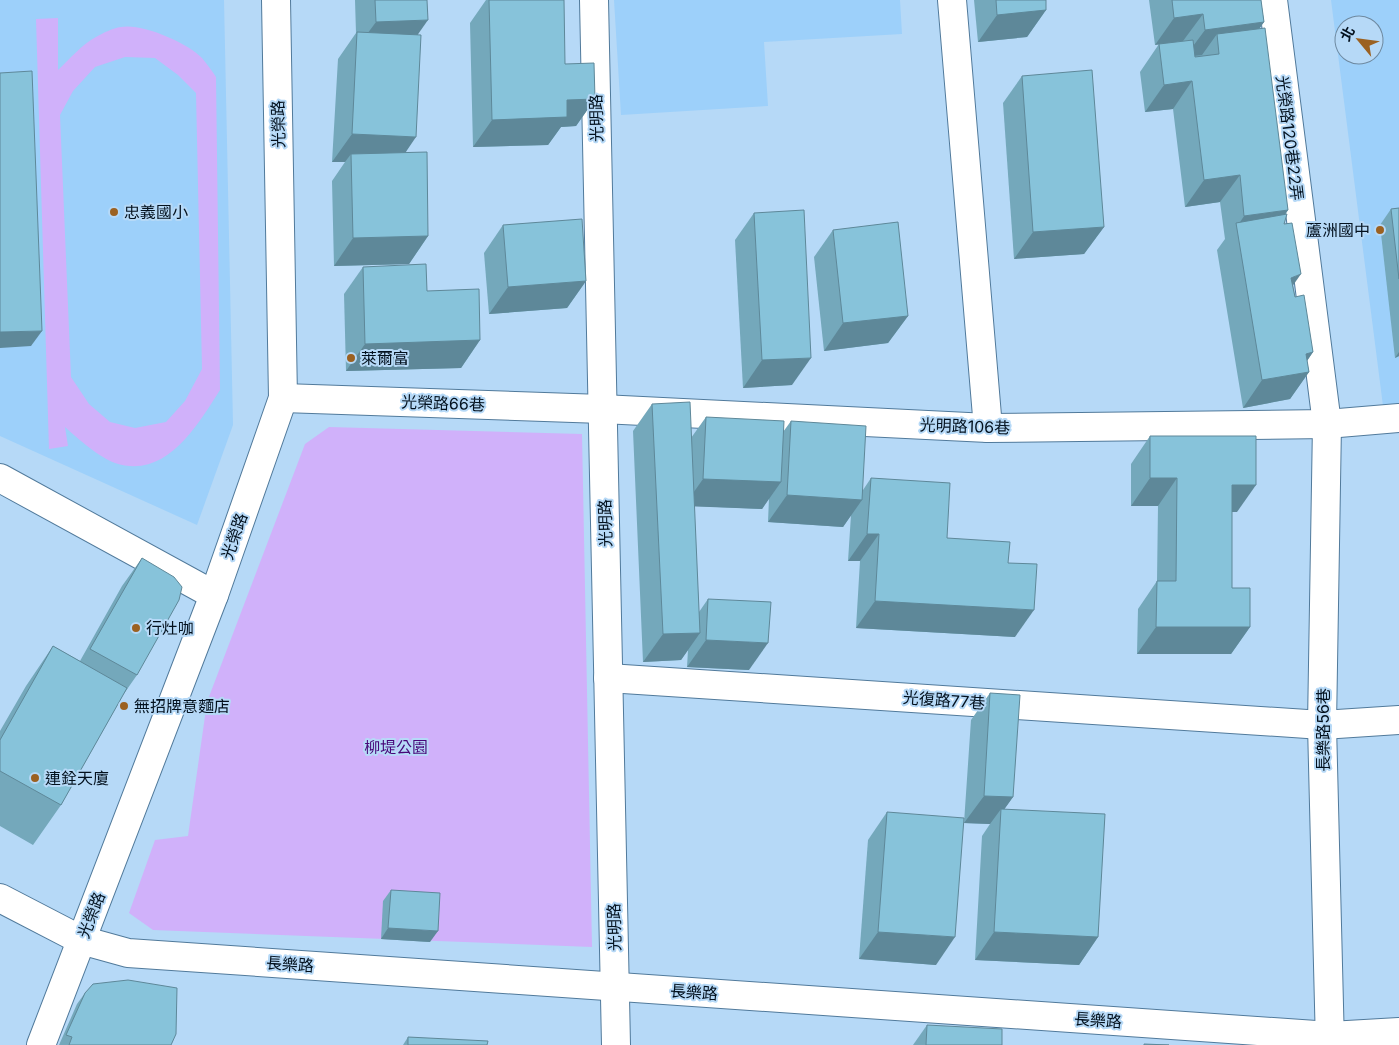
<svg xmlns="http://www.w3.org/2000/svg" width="1399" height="1045" viewBox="0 0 1399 1045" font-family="Inter,'Noto Sans TC',sans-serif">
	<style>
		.built { fill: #9dd0fa; fill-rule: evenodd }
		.green { fill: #d0b1fa; fill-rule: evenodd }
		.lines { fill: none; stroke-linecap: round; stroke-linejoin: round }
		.minor-casing { stroke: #517a9b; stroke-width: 30 }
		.minor { stroke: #fff; stroke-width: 28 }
		.wall { fill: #74a8bb }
		.shaded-wall { fill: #5e8899 }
		.building { fill: #87c3da; stroke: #5e8899 }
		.poi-dot { fill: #9b6121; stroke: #b6d9f7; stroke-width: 2 }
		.labels { text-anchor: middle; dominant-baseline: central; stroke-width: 4; stroke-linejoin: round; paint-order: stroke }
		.street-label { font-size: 16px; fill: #03111e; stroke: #b6d9f7 }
		.poi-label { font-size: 16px; fill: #03111e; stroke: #b6d9f7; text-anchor: start }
		.park-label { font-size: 16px; fill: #480778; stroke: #b6d9f7 }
	</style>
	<rect width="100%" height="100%" fill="#b6d9f7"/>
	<g class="built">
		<path d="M0,0H224L233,425L197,525L0,436Z"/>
		<path d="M614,0H900L902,34L764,42L768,106L621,115Z"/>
		<path d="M1331,0H1399V404L1383,406ZM1344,25H1374V55H1344Z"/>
	</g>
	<g class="green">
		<path d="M58,18V70C70,59 81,45 96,37C103,33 113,28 121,27C142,23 188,43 202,58C207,64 212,71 216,77L220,390C197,426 166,480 115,463C99,457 78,439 65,427L68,446L49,449L36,19ZM125,57L155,58L178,75L196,93L202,369L185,401L166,422L135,428L110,422L89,404L71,377L60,115L73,91L95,67Z"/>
		<path d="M329,427L582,434L592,947L153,930L129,913L155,840L188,836L207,702L305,444Z"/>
	</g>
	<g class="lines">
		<defs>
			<g id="minor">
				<path d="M594,0L616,1045"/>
				<path d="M952,0L988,428"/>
				<path d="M1273,0L1327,424L1322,725L1330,1045"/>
				<path d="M283,398L602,409L988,428L1327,424L1399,418"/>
				<path d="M0,478L214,595"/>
				<path d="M608,678L1322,725L1399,720"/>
				<path d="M0,898L81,940L128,953L1330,1036L1399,1032"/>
				<path d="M41,1045L214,595L283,398L276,0"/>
			</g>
		</defs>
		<use href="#minor" class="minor-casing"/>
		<use href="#minor" class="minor"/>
	</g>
	<g class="wall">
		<path d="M355,0H427L418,34L406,152L428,236L409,264L334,266L332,181L345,162H332L338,59L356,33Z"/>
		<path d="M486,0H489L565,64L595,99L576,126L561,127L548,145L473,147L470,23Z"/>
		<path d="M974,0H1046V10L1027,37L978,42Z"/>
		<path d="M1149,0H1261L1264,22L1259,29L1288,210L1285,215L1284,224L1293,285L1295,297L1313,352L1307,361L1309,372L1290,399L1243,408L1217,250L1225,239L1220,202L1185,207L1173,109L1145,112L1140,72L1159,44L1155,45Z"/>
		<path d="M1022,76L1104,227L1084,254L1014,259L1003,103Z"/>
		<path d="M1399,208V356L1395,358L1380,225L1391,209Z"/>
		<path d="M754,213L792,385L743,388L735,240Z"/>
		<path d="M503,225L586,281L567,308L489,314L484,253Z"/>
		<path d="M833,230L908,316L888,343L824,351L814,257Z"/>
		<path d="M363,267L427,291L480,340L461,368L346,371L344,294Z"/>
		<path d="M652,404L691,438L706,417L783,432L791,421L863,490L871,478L947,538L1008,563L1015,637L856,628L860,561H848L851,515L843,527L768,522L769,498L762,509L694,506L699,612L708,599L749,670L687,667L688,650L681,660L643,662L633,431Z"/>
		<path d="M1150,436L1237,512H1232V588L1250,627L1231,654H1137L1138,609L1157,581L1158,506H1131V464Z"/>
		<path d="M142,558L137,675L123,695L61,805L33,845L0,826V731L26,686L53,646L80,661L122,586Z"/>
		<path d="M990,693L1013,797L1004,809L1098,937L1079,965L975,960L982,836L990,824L964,823L971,720Z"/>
		<path d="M887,812L936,965L859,959L868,840Z"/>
		<path d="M391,890L430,942L381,939L383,901Z"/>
		<path d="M85,993L171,1045H59L77,1004Z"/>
		<path d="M927,1025L926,1045H913Z"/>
		<path d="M408,1037L487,1045H403Z"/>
	</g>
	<g class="shaded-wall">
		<path d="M1046,10L1027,37L978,42L997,15Z"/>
		<path d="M1203,14L1183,41L1155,45L1174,18Z"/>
		<path d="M428,20L409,47L356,49L376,22Z"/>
		<path d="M1264,22L1245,49L1217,34L1202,55L1185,57L1205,30Z"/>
		<path d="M1192,81L1173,109L1145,112L1164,85Z"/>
		<path d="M595,99L576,126L561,127L548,145L473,147L492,120L567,100Z"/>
		<path d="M352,134L416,137L397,165L351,154L345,162H332Z"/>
		<path d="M1240,175L1220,202L1185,207L1204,180Z"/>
		<path d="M1288,210L1269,237L1237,227L1244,216Z"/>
		<path d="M1104,227L1084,254L1014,259L1033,232Z"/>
		<path d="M428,236L409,264L334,266L353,238Z"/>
		<path d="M1301,274L1282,301L1291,278Z"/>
		<path d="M586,281L567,308L489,314L508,287Z"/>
		<path d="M908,316L888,343L824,351L843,323Z"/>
		<path d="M42,331L31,346L0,348V332Z"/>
		<path d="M480,340L461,368L346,371L365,344Z"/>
		<path d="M1313,352L1298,374L1309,372L1290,399L1243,408L1262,380L1306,354Z"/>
		<path d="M1399,352V356L1395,358Z"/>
		<path d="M811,358L792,385L743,388L762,360Z"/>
		<path d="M1150,478H1177L1158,506H1131Z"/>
		<path d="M703,479L781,482L762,509L684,506Z"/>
		<path d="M1232,485H1256L1237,512H1213Z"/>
		<path d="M787,495L862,500L843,527L768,522Z"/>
		<path d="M867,534H879L860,561H848Z"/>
		<path d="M875,601L1034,610L1015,637L856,628Z"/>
		<path d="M1156,627H1250L1231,654H1137Z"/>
		<path d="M700,633L681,660L643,662L663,634Z"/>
		<path d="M706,640L768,643L749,670L687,667Z"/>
		<path d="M984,796L1013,797L1001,814V809L990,824L964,823Z"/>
		<path d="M388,928L438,931L430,942L381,939Z"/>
		<path d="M878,932L955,937L936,965L859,959Z"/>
		<path d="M994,932L1098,937L1079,965L975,960Z"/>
	</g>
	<g class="building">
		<path d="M375,0H427L428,20L376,22Z"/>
		<path d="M489,0H564L565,64L594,63L595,99L567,100V117L492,120Z"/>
		<path d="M996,0H1046V10L997,15Z"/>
		<path d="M1172,0H1261L1264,22L1205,30L1203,14L1174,18Z"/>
		<path d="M1265,28L1288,210L1244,216L1240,175L1204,180L1192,81L1164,85L1159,44L1193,40L1195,57L1219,54L1217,34Z"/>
		<path d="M357,32L421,35L416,137L352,134Z"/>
		<path d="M1092,70L1104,227L1033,232L1022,76Z"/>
		<path d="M32,71L42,331L0,332V73Z"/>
		<path d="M427,152L428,236L353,238L351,154Z"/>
		<path d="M1399,208V279L1391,209Z"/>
		<path d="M804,210L811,358L762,360L754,213Z"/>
		<path d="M1287,214L1284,224L1292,223L1301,274L1291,278L1295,297L1304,295L1313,352L1306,354L1309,372L1262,380L1236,223Z"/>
		<path d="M582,219L586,281L508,287L503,225Z"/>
		<path d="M898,222L908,316L843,323L833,230Z"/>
		<path d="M426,264L427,291L479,289L480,340L365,344L363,267Z"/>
		<path d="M690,402L700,633L663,634L652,404Z"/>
		<path d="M706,417L784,421L781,482L703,479Z"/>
		<path d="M791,421L866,426L862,500L787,495Z"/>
		<path d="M1150,436H1256V485H1232V588H1250V627H1156L1157,581H1176L1177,478H1150Z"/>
		<path d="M871,478L950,483L947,538L1010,542L1008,563L1037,564L1034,610L875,601L879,534H867Z"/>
		<path d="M142,558L174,577L182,587L179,600L137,675L90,649Z"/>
		<path d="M708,599L771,602L768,643L706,640Z"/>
		<path d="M53,646L127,688L61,805L0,771V740Z"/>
		<path d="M990,693L1020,695L1013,797L984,796Z"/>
		<path d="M1001,809L1105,814L1098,937L994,932Z"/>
		<path d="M887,812L964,818L955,937L878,932Z"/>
		<path d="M391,890L440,893L438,931L388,928Z"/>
		<path d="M128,980L177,988L176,1034L171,1045H69L72,1037L66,1035L85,993L93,984Z"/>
		<path d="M927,1025L1002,1029V1045H926Z"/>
		<path d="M408,1037L488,1041L487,1045H408Z"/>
		<path d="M1144,1044L1169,1045H1144Z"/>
	</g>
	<g class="poi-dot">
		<circle cx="114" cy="212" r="5"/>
		<circle cx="1380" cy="230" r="5"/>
		<circle cx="351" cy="358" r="5"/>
		<circle cx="136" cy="628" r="5"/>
		<circle cx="124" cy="706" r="5"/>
		<circle cx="35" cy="778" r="5"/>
	</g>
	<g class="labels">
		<g class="street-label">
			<text transform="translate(596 118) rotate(-91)">光明路</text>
			<text transform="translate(278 124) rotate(-91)">光榮路</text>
			<text transform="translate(1290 138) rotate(83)">光榮路120巷22弄</text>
			<text transform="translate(443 403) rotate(2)">光榮路66巷</text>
			<text transform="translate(965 426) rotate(2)">光明路106巷</text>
			<text transform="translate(605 523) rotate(-91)">光明路</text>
			<text transform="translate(234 536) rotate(-71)">光榮路</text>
			<text transform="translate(944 700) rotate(4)">光復路77巷</text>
			<text transform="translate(1323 730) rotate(-90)">長樂路56巷</text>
			<text transform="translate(91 915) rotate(-69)">光榮路</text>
			<text transform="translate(614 927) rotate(-91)">光明路</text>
			<text transform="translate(290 964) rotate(4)">長樂路</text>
			<text transform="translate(694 992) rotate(4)">長樂路</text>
			<text transform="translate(1098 1020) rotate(4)">長樂路</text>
		</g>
		<g class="poi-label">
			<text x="124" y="212">忠義國小</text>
			<text x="1370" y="230" text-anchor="end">蘆洲國中</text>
			<text x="361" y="358">萊爾富</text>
			<text x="146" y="628">行灶咖</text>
			<text x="134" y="706">無招牌意麵店</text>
			<text x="45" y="778">連銓天廈</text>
		</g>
		<g class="park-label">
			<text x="396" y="747">柳堤公園</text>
		</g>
	</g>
	<g transform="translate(1359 40) rotate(299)"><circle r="24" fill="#b6d9f7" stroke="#6e89a0"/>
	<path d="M0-4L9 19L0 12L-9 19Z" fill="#9b6121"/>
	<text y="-8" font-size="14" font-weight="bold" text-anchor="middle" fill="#03111e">北</text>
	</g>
</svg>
